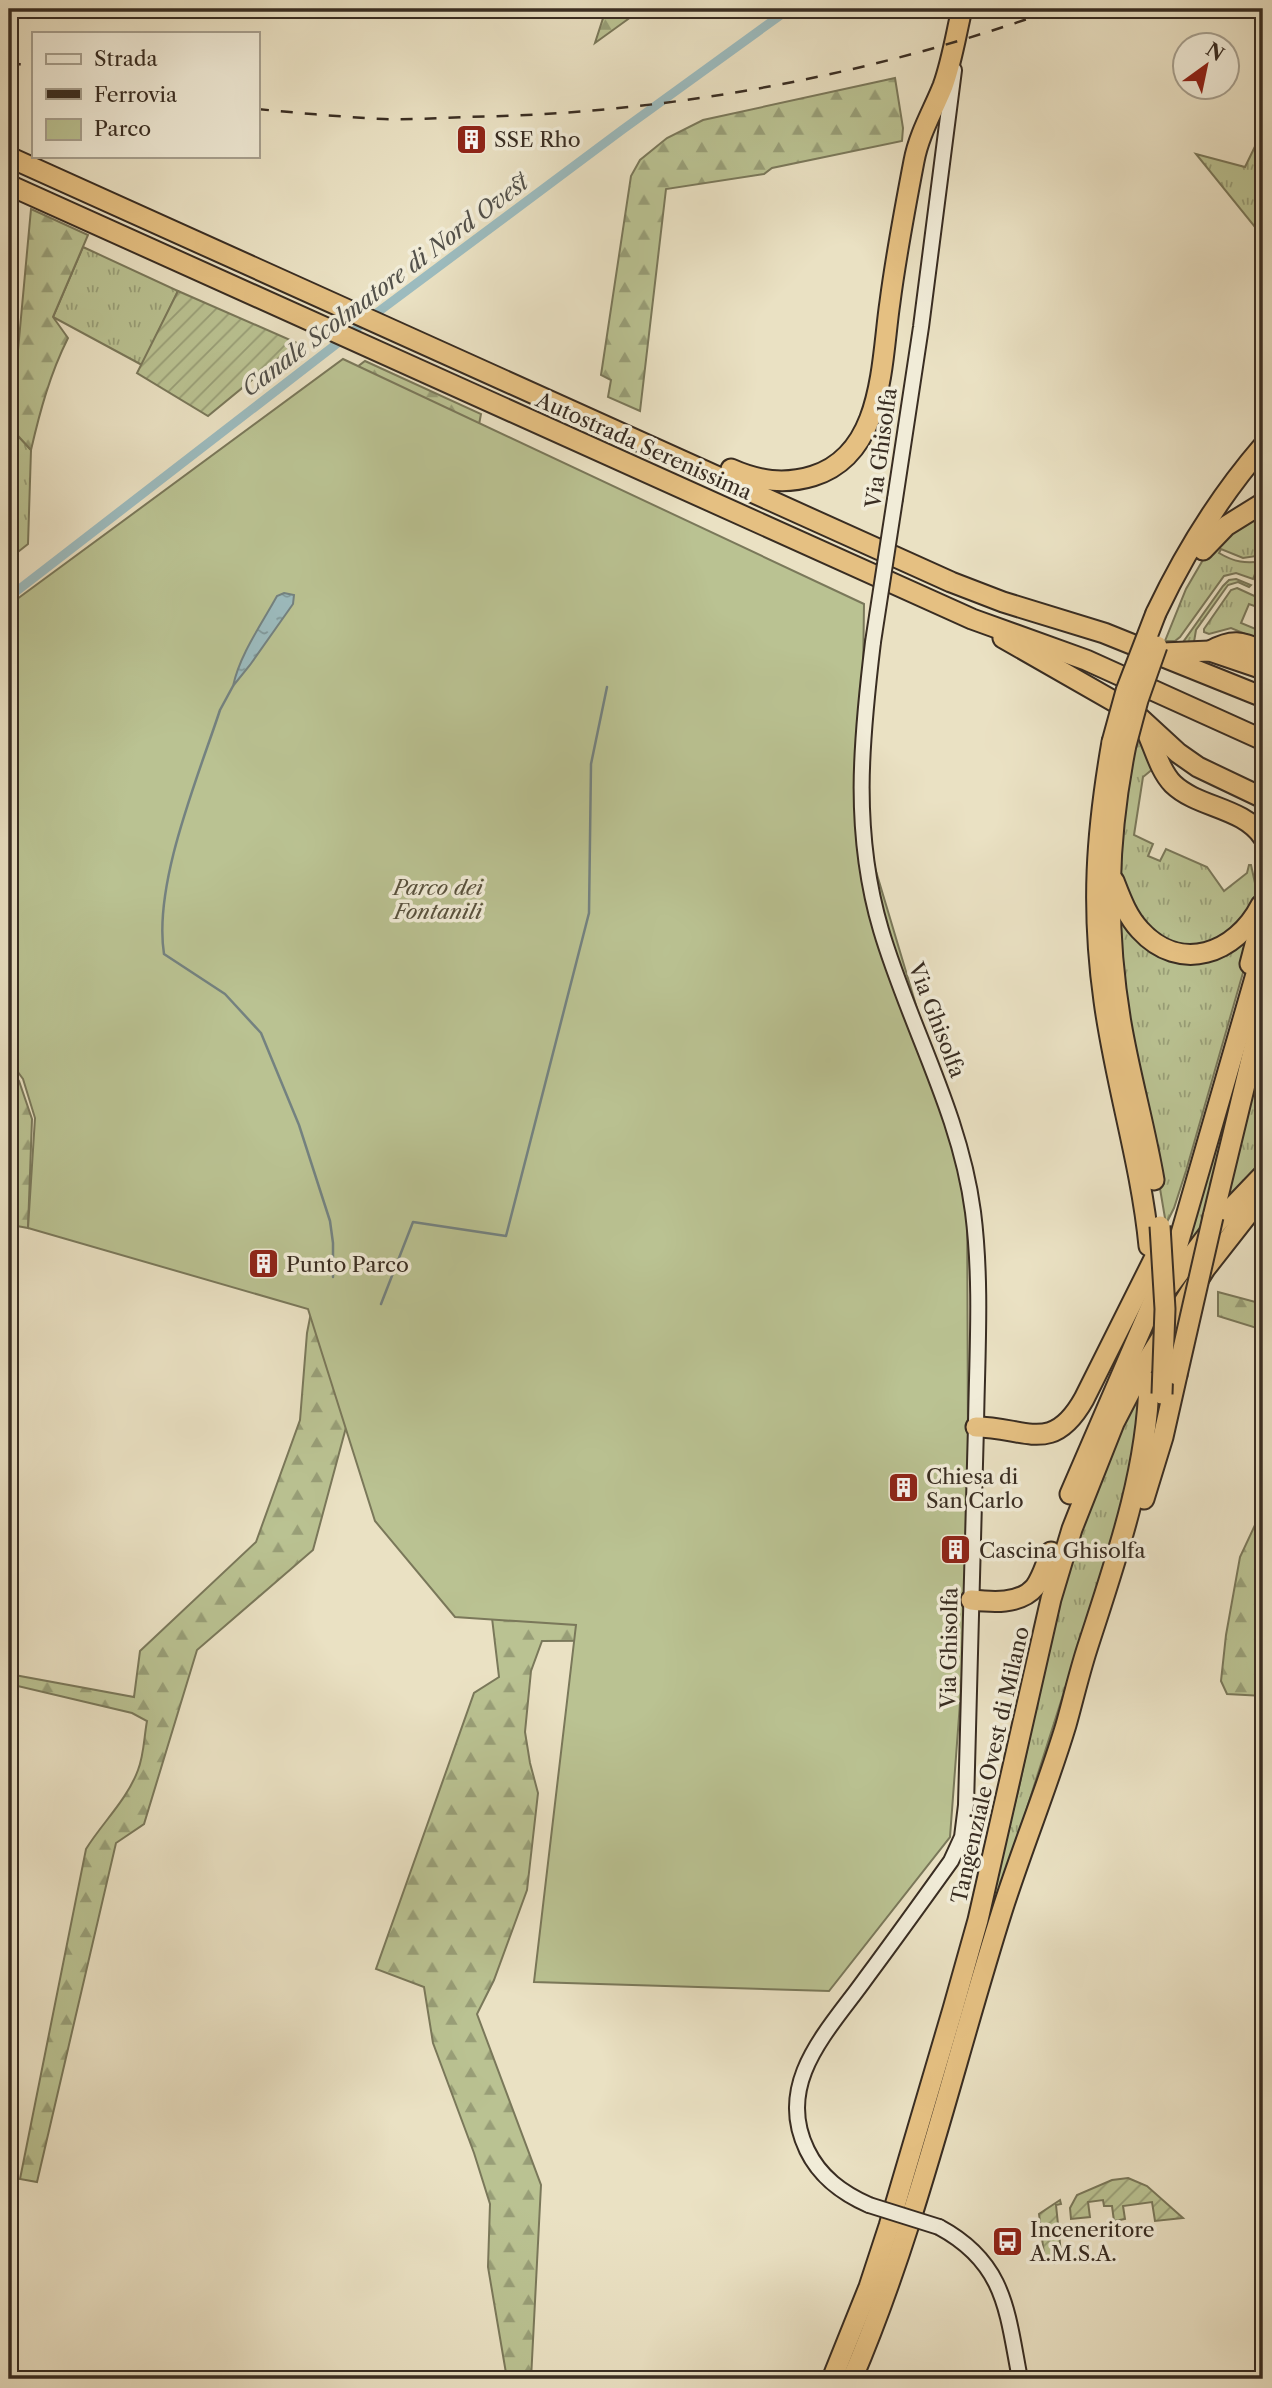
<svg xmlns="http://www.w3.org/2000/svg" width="1272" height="2388" viewBox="0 0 1272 2388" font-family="'Libre Caslon Text',serif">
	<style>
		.grass { fill: url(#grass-tufts); stroke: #7a785a; stroke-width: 2 }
		.forest { fill: url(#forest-firs); stroke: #7a785a; stroke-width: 2 }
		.park { fill: #bac292; stroke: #7a785a; stroke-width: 2 }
		.garden { fill: url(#garden-furrows); stroke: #7a785a; stroke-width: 2 }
		.water { fill: url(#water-ripples); stroke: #748280; stroke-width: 2 }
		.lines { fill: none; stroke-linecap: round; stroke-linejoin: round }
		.stream { stroke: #748280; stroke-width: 2.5 }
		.canal { stroke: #9cbbbe; stroke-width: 9 }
		.secondary-casing { stroke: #392d22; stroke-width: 18 }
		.highway-casing { stroke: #392d22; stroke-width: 23 }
		.secondary { stroke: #f1ecd8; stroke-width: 14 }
		.highway { stroke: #e5c082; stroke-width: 19 }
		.rail { stroke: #392d22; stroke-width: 2.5; stroke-dasharray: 12 12; stroke-linecap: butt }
		.secondary-bridge-casing { stroke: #392d22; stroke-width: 18; stroke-linecap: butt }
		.highway-bridge-casing { stroke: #392d22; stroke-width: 23; stroke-linecap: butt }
		.secondary-bridge { stroke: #f1ecd8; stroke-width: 14 }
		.highway-bridge { stroke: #e5c082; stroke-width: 19 }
		.labels { text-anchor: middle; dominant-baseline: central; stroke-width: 7; stroke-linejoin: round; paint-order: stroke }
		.poi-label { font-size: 21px; fill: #392d22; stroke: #f1ecd8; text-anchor: start }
		.street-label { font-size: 21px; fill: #392d22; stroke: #f1ecd8 }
		.park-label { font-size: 21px; font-style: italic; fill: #59523e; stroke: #f1ecd8 }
		.water-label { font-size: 23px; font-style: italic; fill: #525049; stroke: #f1ecd8 }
	</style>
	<defs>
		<pattern id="grass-tufts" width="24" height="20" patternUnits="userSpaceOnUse" patternTransform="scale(1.75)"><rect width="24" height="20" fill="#bac292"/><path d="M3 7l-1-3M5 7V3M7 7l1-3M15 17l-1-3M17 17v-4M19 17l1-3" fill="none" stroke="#989e77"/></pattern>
		<pattern id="forest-firs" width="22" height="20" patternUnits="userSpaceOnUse" patternTransform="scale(1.75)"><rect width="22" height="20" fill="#bac292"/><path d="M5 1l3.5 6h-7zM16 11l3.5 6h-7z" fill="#989e77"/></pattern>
		<pattern id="garden-furrows" width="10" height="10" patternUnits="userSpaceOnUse" patternTransform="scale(1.75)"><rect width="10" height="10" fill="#bac292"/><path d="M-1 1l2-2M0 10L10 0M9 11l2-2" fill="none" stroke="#989e77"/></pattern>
		<pattern id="water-ripples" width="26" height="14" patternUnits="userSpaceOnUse" patternTransform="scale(1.75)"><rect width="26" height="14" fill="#9cbbbe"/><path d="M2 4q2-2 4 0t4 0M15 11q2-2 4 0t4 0" fill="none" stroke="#80989a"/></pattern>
	</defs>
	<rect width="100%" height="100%" fill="#eae1c3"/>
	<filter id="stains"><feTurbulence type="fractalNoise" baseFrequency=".00286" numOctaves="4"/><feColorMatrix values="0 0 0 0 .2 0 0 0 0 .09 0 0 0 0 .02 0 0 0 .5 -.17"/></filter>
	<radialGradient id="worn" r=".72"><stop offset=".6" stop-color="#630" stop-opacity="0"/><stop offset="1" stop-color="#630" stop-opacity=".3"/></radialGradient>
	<g class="grass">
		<path d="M1263,130V237L1196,154L1245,167Z"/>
		<path d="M83,247L178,291L142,365L53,317Z"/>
		<path d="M9,426L31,450L28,544L9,559Z"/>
		<path d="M1263,509V555L1243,558L1221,549L1219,553C1234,562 1246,564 1263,561V572L1257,569L1253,579L1236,573L1224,576L1180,637L1175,641H1165L1186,589L1207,553Z"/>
		<path d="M1236,579L1251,585L1249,587L1238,582L1228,585L1196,630L1194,642L1181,645L1223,586L1229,580Z"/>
		<path d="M1237,588L1261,599L1257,607L1249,604L1241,623L1263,632L1260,640L1231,628L1209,634L1204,632V629L1231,590Z"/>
		<path d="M1135,729L1154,768L1143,777L1134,835L1153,844L1148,856L1160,861L1166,849L1207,867L1224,891L1247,873L1249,865H1251L1257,892L1255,904L1220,943L1181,949L1139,923L1117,868Z"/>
		<path d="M1115,897L1172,956L1257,924L1186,1171L1174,1208L1166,1224L1154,1153L1124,1014Z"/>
		<path d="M1263,964V994L1203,1233L1180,1260Z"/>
		<path d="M1263,1027V1168L1219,1215Z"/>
		<path d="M1139,1393L1133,1455L1113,1538L964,2006L1019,1787L1055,1618L1084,1520L1115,1442Z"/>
	</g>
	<g class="forest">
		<path d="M606,9H642L595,43Z"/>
		<path d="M895,78L903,128L902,141L772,168L764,174L666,189L640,411L608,397L611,380L601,375L631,176L640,160L667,138L703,120Z"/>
		<path d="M31,209L88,235L53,317L68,338C50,374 40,411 31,450L9,426V334L18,350Z"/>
		<path d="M365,361L481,414L445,603L355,1394L313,1550L197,1650L144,1824L116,1843L37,2182L20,2179L86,1849C102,1823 127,1800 138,1770C144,1755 144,1737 147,1721L132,1713L9,1684V1674L134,1697L140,1651L256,1542L300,1420L307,1333L318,1277L294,415Z"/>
		<path d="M9,1067L19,1081L32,1119L28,1228L17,1226L9,1229Z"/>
		<path d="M1218,1292L1263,1304V1330L1218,1316Z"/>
		<path d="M1263,1508V1696L1227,1694L1221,1681L1226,1635L1240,1557Z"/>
		<path d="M478,1607L726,1640L542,1641L531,1671L525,1732L530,1763L538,1793L527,1890L494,1980L477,2014L541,2185L531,2379H507L488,2267L490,2204L474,2153L433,2043L424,1987L376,1969L474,1693L499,1677L492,1618Z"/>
	</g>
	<path class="park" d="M343,359L864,604L861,821L967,1176L968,1448L965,1636L950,1837L829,1991L534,1982L576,1625L455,1617L375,1521L308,1309L28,1228L35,1118L23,1079L9,1060V605Z"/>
	<g class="garden">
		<path d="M178,291L297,343L208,416L137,373Z"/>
		<path d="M1128,2178L1147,2186L1183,2218L1155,2221L1152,2202L1123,2206L1125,2219L1114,2221L1112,2206H1104L1103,2200L1088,2202L1090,2217L1071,2219L1070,2208L1077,2195L1112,2180Z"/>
		<path d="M1060,2200L1061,2204L1056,2205L1061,2253H1053L1054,2263L1045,2262L1039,2214Z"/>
	</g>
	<path class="water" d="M284,593L294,595L293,604L250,665L233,686C240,654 261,625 277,596Z"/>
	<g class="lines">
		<g class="stream">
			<path d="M233,686L220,710C198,777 153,884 164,954L225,994L261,1033L299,1125L330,1221L333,1243V1277"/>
			<path d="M381,1304L413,1222L506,1236L589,913L591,764L607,687"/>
		</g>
		<g class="canal">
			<path d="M9,597L374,315L622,130L789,9"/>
			<path d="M9,1133L13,1167L9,1192"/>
		</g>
		<defs>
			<g id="secondary">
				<path d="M895,499L921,327L954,70"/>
				<path d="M869,2205C842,2193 820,2177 807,2150C774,2082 829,2030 866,1978C895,1939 923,1900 951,1861L962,1837L966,1805C969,1679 973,1552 976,1425C977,1355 982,1282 973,1212C960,1112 909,1025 881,930C852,832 861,741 873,642"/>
				<path d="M939,2227C1006,2263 1007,2312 1020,2379"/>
			</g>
			<g id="highway">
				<path d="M9,157L951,582L1003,602L1104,633L1263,697"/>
				<path d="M9,185L972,619L1086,660L1263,740"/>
				<path d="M731,469C758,481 784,485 813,476C884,454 881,362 890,302C896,255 905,208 914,161C919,134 933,111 943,86C952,61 956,34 962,9"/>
				<path d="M1203,550L1226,526L1263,503"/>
				<path d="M1156,613C1185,552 1219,497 1263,446"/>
				<path d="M1003,638L1115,702L1141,719L1178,753L1198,767L1263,798"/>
				<path d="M1210,651C1232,639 1241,641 1263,651"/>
				<path d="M1163,653L1210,651L1263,669"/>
				<path d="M1146,730C1154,747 1160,771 1173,784C1198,808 1243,807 1263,837"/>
				<path d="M1112,742C1096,834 1091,908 1104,1001C1115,1083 1141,1163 1149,1246"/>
				<path d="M1126,745C1107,840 1105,928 1121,1023C1130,1076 1145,1127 1154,1180"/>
				<path d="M1114,881C1121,899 1127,916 1140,930C1180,974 1236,954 1261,905"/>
				<path d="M1250,964L1263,914"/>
				<path d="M1213,1217L1263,1010"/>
				<path d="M1169,1286L1216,1224L1263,1175"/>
				<path d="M976,1427C1025,1427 1052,1456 1084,1399L1164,1239"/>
				<path d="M1070,1494L1178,1244L1263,950"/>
				<path d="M1144,1499L1163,1437L1177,1375"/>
				<path d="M971,1600C991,1602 1020,1605 1035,1587C1042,1578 1046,1563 1051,1552"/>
				<path d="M832,2379L869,2287L889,2226L953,2009L978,1920L1051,1599L1072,1529L1114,1423L1143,1367L1205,1269L1263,1195"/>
				<path d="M852,2379C916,2230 953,2066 1002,1911C1022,1848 1047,1788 1066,1725C1073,1700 1079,1674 1087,1649C1115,1562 1147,1473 1149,1382"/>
			</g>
		</defs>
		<use href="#secondary" class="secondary-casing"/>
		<use href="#highway" class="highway-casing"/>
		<use href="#secondary" class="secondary"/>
		<use href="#highway" class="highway"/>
		<g class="rail">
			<path d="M9,62L33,67"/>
			<path d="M257,109C299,113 342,117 384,119C411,120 437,118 464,117C666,114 866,77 1056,9"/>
		</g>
		<defs>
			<g id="secondary-bridge">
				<path d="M873,642L895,499"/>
				<path d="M869,2205L939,2227"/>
			</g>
			<g id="highway-bridge">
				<path d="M1112,742L1126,691L1156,613"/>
				<path d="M1126,745L1138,700L1157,646"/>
				<path d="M1160,1226L1165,1309L1162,1394"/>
				<path d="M1177,1375L1213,1217"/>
			</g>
		</defs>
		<use href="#secondary-bridge" class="secondary-bridge-casing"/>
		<use href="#highway-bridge" class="highway-bridge-casing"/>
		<use href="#secondary-bridge" class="secondary-bridge"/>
		<use href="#highway-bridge" class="highway-bridge"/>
	</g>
	<defs>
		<symbol id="building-square" viewBox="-11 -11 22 22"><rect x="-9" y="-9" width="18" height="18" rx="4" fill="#8f2418" stroke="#f1ecd8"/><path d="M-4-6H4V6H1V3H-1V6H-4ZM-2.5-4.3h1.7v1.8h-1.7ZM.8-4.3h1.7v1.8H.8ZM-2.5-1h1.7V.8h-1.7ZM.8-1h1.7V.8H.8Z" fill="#fff"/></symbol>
		<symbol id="bus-square" viewBox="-11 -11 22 22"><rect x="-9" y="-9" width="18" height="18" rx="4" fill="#8f2418" stroke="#f1ecd8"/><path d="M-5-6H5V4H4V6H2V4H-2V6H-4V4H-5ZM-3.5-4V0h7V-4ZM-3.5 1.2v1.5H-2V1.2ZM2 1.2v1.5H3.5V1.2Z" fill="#fff"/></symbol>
	</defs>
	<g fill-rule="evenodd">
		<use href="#building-square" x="454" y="122" width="35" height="35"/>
		<use href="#building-square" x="246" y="1246" width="35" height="35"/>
		<use href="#building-square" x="886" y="1470" width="35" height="35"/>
		<use href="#building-square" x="938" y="1532" width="35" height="35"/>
		<use href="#bus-square" x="990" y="2224" width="35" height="35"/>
	</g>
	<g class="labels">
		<g class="poi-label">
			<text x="494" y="139">SSE Rho</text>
			<text x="286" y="1264">Punto Parco</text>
			<text x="926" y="1476">Chiesa di<tspan x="926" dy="24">San Carlo</tspan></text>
			<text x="979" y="1550">Cascina Ghisolfa</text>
			<text x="1030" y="2229">Inceneritore<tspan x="1030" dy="24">A.M.S.A.</tspan></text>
		</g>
		<g class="street-label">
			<text transform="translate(644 446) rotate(24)">Autostrada Serenissima</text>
			<text transform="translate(881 448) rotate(-82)">Via Ghisolfa</text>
			<text transform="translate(937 1020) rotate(69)">Via Ghisolfa</text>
			<text transform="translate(949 1648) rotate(-89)">Via Ghisolfa</text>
			<text transform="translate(990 1765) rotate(-77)">Tangenziale Ovest di Milano</text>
		</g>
		<g class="park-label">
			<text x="438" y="887">Parco dei<tspan x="438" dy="24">Fontanili</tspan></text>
		</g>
		<g class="water-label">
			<text transform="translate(385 285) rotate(-37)">Canale Scolmatore di Nord Ovest</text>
		</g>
	</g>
	<rect width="1272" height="2388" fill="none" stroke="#eae1c3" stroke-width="35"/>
	<rect x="10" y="10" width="1251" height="2367" fill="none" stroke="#392d22" stroke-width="3.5"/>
	<rect x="18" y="18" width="1237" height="2353" fill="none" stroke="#392d22" stroke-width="2"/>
	<rect x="32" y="32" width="228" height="126" fill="#f1ecd8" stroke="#a7a08f" stroke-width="2"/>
	<rect x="46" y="54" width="35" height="10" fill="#f1ecd8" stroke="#a7a08f" stroke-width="2"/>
	<text x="94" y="66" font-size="21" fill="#392d22">Strada</text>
	<rect x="46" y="89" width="35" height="10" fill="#392d22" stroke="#a7a08f" stroke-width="2"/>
	<text x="94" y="102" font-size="21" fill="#392d22">Ferrovia</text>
	<rect x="46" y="119" width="35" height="21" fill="#bac292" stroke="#a7a08f" stroke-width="2"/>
	<text x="94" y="136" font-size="21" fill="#392d22">Parco</text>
	<g transform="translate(1206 66) rotate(33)"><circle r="33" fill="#f1ecd8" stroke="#a7a08f" stroke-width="2"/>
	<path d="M0-5L12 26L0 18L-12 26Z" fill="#8f2418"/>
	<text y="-10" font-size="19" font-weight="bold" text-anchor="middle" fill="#392d22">N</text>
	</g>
	<rect width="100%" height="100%" filter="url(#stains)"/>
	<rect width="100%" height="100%" fill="url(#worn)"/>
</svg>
